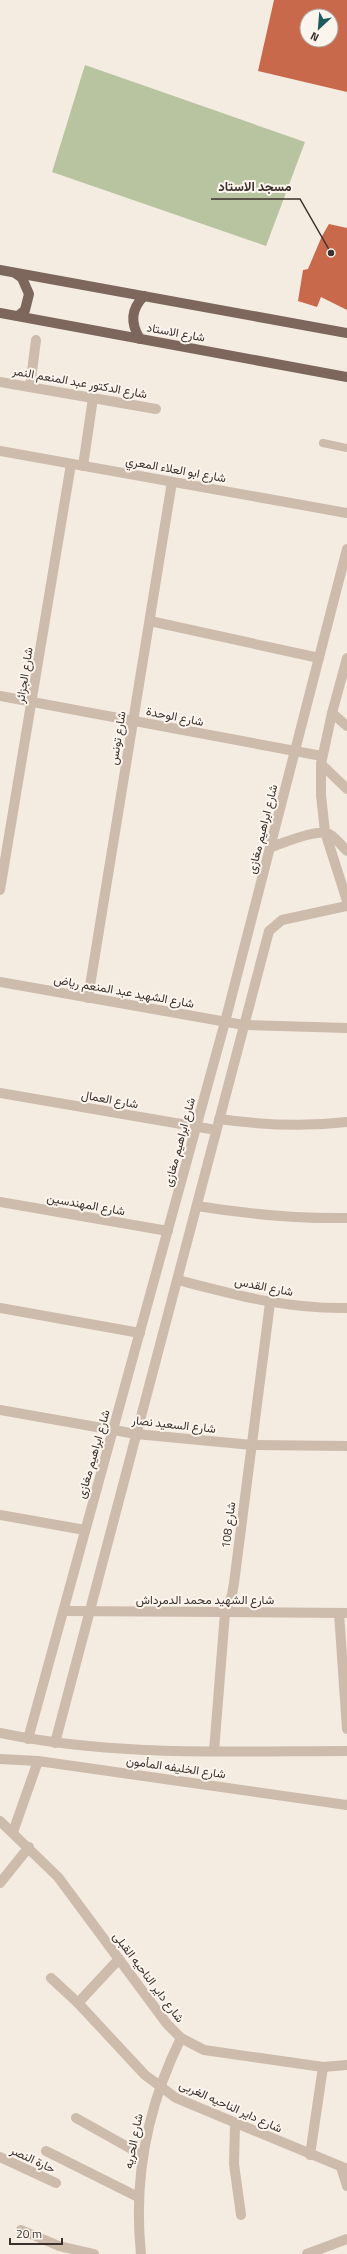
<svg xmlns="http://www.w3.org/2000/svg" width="347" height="2254" viewBox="0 0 347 2254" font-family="'Titillium Web',Vazirmatn,sans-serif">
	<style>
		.green { fill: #b8c4a0 }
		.building { fill: #c8694b; fill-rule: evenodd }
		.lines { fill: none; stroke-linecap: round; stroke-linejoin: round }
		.lane { stroke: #cdbbac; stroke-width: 8 }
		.street { stroke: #cdbbac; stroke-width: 10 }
		.primary { stroke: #7d675c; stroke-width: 10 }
		.labels { text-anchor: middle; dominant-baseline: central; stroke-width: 4; stroke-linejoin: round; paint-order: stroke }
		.street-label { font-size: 12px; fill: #3b302b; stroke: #fbf5ee }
		.leader { fill: none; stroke: #3b302b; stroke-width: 1.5 }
		.callout-dot { fill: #3b302b; stroke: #fbf5ee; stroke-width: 1.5 }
		.callout-label { font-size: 13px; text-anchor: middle; font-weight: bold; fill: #3b302b; stroke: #fbf5ee; stroke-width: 4; stroke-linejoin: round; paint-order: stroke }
	</style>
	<rect width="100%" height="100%" fill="#f4ebe1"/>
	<path class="green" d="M85,65L305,142L266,246L52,172Z"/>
	<g class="building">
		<path d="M274,0H347V92L258,71ZM307,16H331V40H307Z"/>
		<path d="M329,224L347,228V310L321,297L317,307L298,301L303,270L308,269L322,236Z"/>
	</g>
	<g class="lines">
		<path class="lane" d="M323,443L347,448"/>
		<g class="street">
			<path d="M0,382L156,409"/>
			<path d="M30,387L36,340"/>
			<path d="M0,451L347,513"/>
			<path d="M83,466L93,398"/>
			<path d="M150,621L319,658"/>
			<path d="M347,658L332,713L321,764V795L325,832L347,901"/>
			<path d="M0,696L322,756"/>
			<path d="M332,713L347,726"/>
			<path d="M321,764L347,789"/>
			<path d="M271,847C284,843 318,828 329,834C336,838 341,845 347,851"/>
			<path d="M0,890L71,464"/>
			<path d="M0,982L244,1025L347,1028"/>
			<path d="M88,998L172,482"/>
			<path d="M0,1093L216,1130"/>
			<path d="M219,1119C262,1125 304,1127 347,1122"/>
			<path d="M0,1202L168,1231"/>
			<path d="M197,1206C247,1214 296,1219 347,1218"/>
			<path d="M178,1280C236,1295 286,1309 347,1308"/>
			<path d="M0,1308L140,1333"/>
			<path d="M0,1410L136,1434L252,1445L347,1446"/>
			<path d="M0,1515L85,1530"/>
			<path d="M64,1611L347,1613"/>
			<path d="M339,1613L347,1729"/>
			<path d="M0,1733C114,1757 232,1751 347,1751"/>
			<path d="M28,1739L225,1022L347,549"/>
			<path d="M55,1743L269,931L282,920L347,906"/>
			<path d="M214,1751L225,1613L232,1595L234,1583L270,1303"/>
			<path d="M0,1759L38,1761L347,1805"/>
			<path d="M0,1821L58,1877L167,2024L181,2038L204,2050L323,2067L347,2065"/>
			<path d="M13,1832L38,1761"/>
			<path d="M0,1883L29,1847"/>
			<path d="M51,1978L78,2003L145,2075L176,2098L347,2169"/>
			<path d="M78,2003L119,1959"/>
			<path d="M76,2118L142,2155"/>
			<path d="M235,2124L234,2164L241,2215"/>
			<path d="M46,2151L138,2197"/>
			<path d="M310,2155L323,2067"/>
			<path d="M0,2157L56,2183"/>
			<path d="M341,2167L347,2186"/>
			<path d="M21,2230L59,2246L94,2254"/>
			<path d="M141,2254C133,2178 147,2107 181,2038"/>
			<path d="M307,2254L347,2239"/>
		</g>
		<g class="primary">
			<path d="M0,270L347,333"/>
			<path d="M15,273L22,278L29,294L25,310L18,316"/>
			<path d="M0,313L347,377"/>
			<path d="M140,339C130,323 131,309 144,296"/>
		</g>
	</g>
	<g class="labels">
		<g class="street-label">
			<text transform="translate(176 332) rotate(10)">شارع الاستاد</text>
			<text transform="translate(80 382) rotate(10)">شارع الدكتور عبد المنعم النمر</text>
			<text transform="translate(176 469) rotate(10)">شارع ابو العلاء المعري</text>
			<text transform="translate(24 675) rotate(-81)">شارع الجزائر</text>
			<text transform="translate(175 716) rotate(11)">شارع الوحدة</text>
			<text transform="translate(117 738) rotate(-81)">شارع تونس</text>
			<text transform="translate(262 829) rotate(-76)">شارع ابراهيم مغازى</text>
			<text transform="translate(124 991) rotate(10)">شارع الشهيد عبد المنعم رياض</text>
			<text transform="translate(110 1099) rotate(10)">شارع العمال</text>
			<text transform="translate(179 1142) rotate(-75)">شارع ابراهيم مغازى</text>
			<text transform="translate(86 1204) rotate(10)">شارع المهندسين</text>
			<text transform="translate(264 1286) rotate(11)">شارع القدس</text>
			<text transform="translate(174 1424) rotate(6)">شارع السعيد نصار</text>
			<text transform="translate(93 1454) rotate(-74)">شارع ابراهيم مغازى</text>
			<text transform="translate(228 1525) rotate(-83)">شارع 108</text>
			<text x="205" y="1599">شارع الشهيد محمد الدمرداش</text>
			<text transform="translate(176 1767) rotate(8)">شارع الخليفه المأمون</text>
			<text transform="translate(149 1977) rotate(53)">شارع داير الناحيه القبلى</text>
			<text transform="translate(231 2106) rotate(24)">شارع داير الناحيه الغربى</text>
			<text transform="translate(133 2141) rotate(-79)">شارع الحريه</text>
			<text transform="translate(33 2159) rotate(25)">حارة النصر</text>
		</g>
	</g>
	<path class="leader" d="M331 253L300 199H211"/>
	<circle class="callout-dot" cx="331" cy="253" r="4"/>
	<g class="callout-label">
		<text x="255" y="191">مسجد الاستاد</text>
	</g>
	<g transform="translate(319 28) rotate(206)"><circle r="19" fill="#fbf5ee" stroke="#aea6a0"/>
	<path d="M0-3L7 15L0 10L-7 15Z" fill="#1f5a5e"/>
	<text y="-6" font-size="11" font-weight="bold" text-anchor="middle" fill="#3b302b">N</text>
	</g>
	<path d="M10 2238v6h52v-6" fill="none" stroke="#3b302b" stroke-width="2"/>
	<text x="16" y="2238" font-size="12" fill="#3b302b" stroke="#fbf5ee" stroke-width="3" paint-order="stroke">20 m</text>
</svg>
